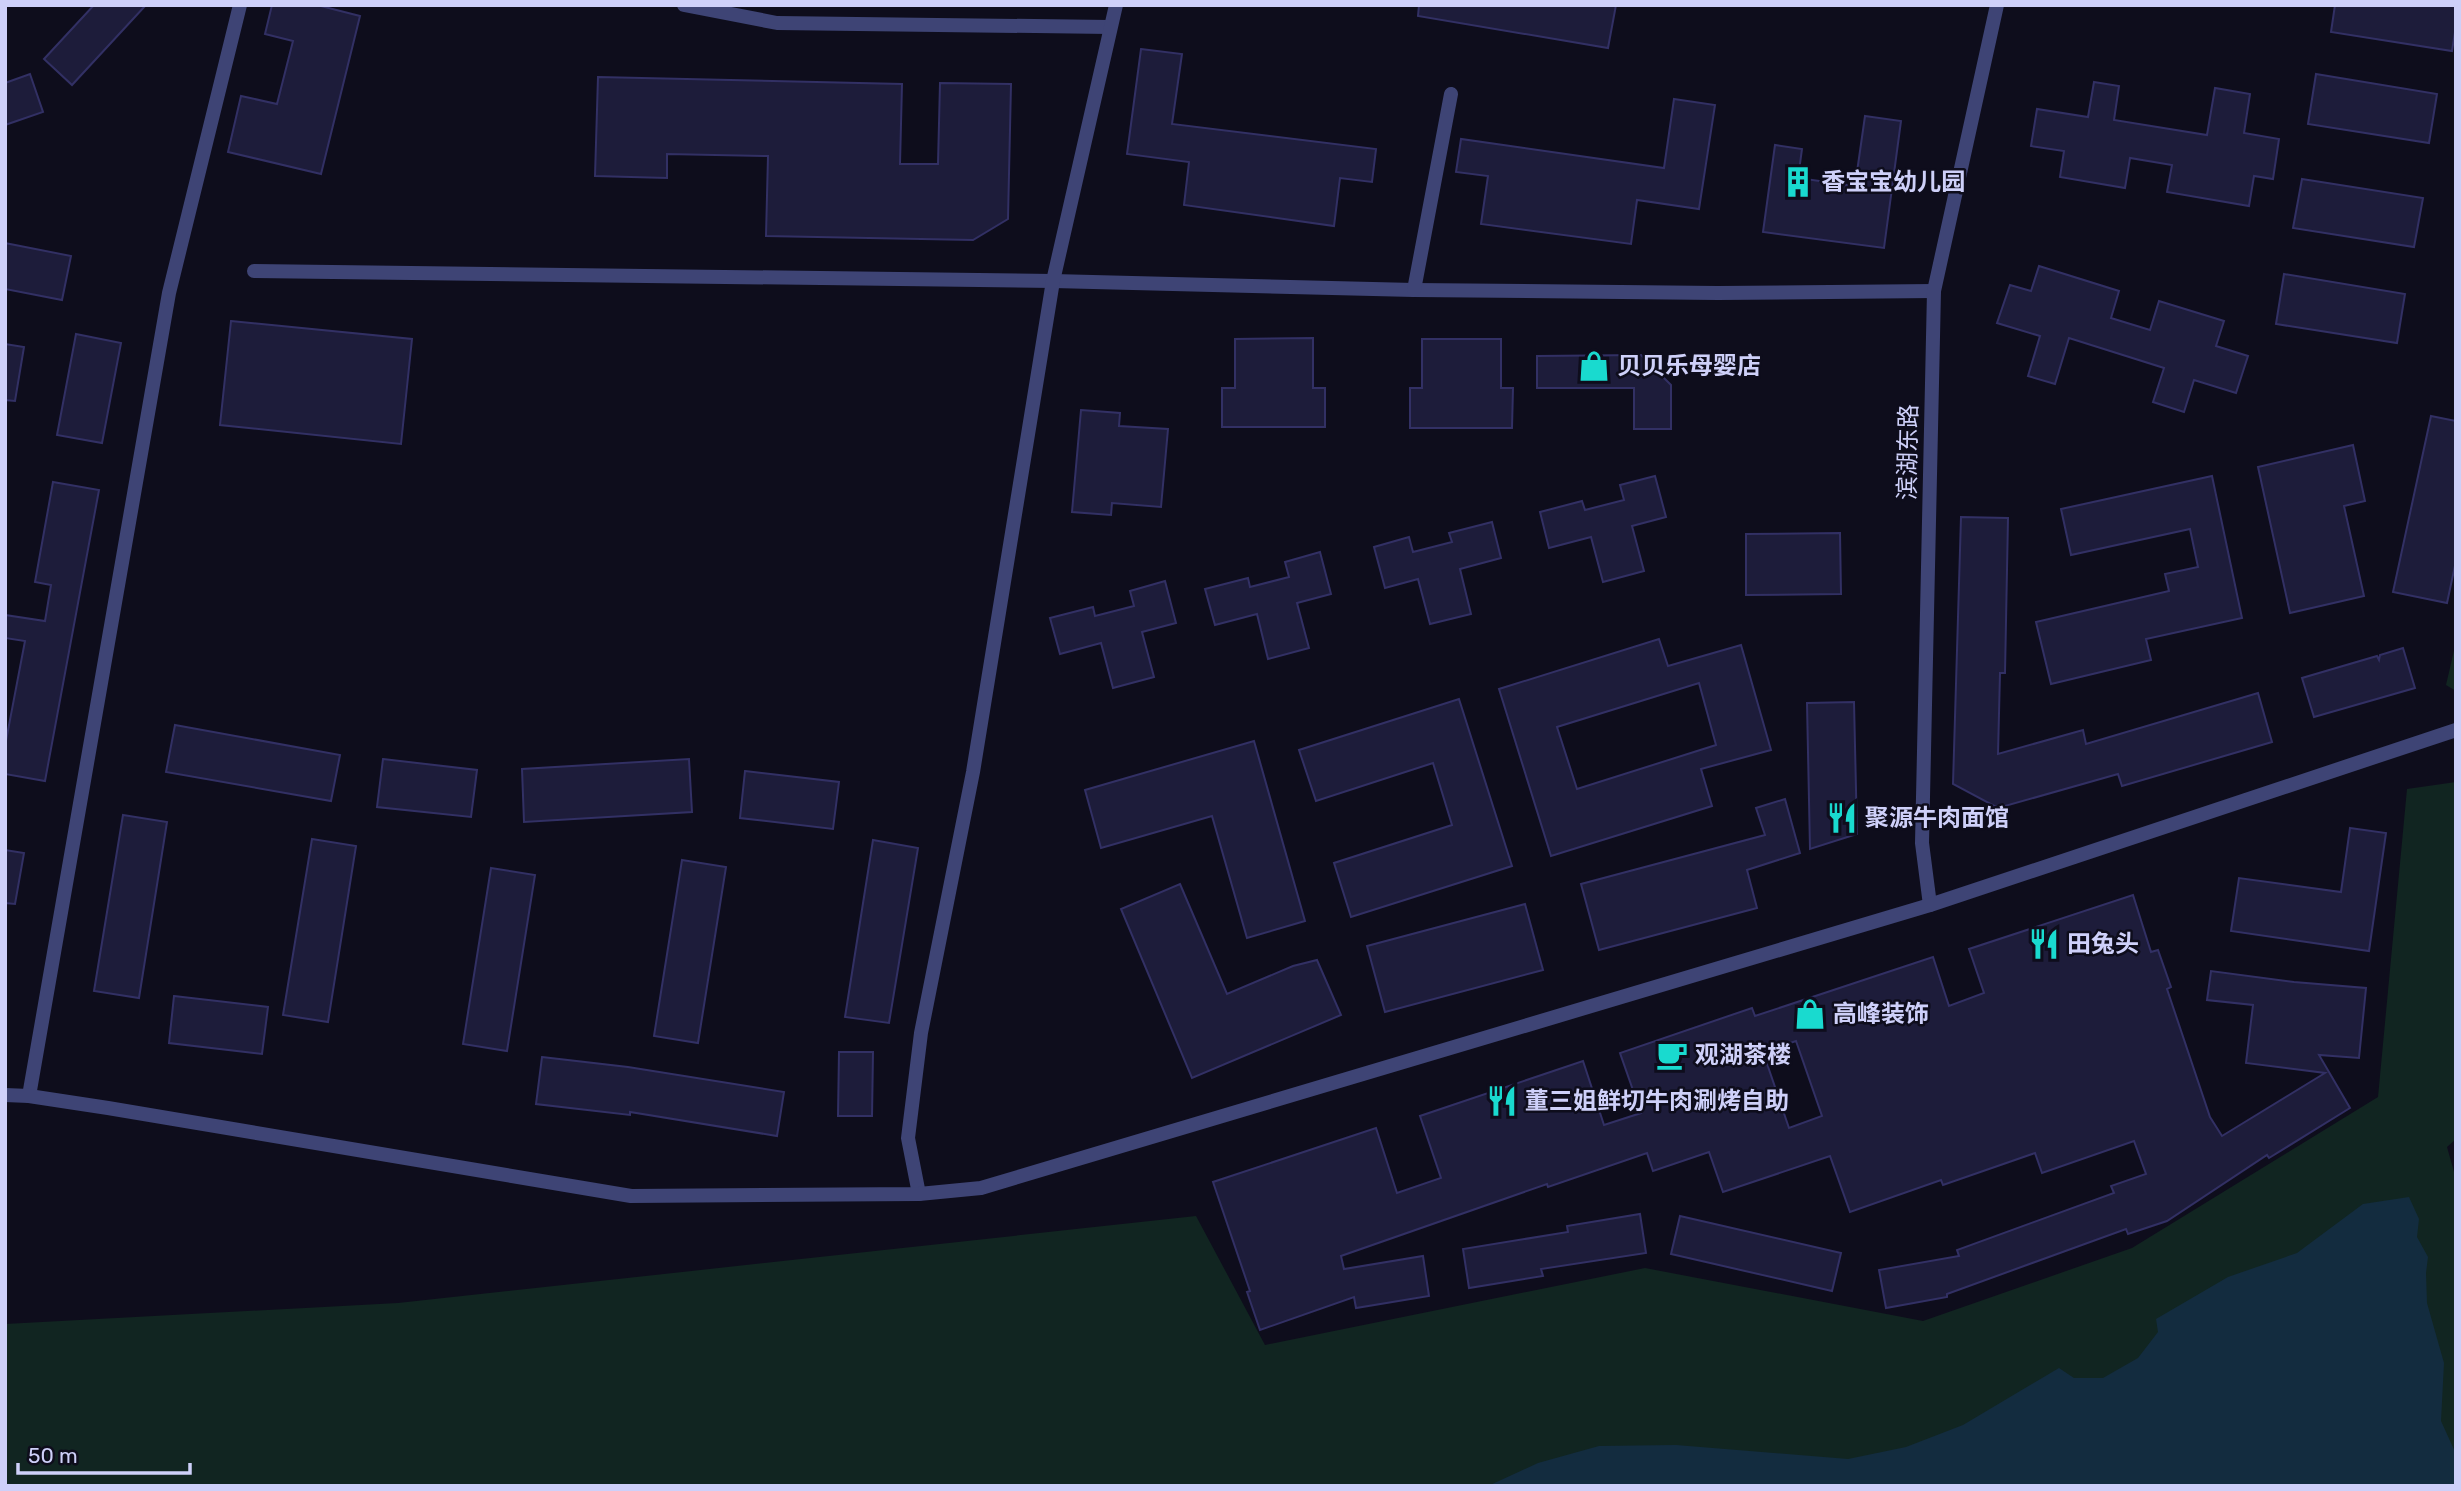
<svg xmlns="http://www.w3.org/2000/svg" width="2461" height="1491" viewBox="0 0 2461 1491" font-family="Rubik,'Noto Sans SC',sans-serif">
	<style>
		.green { fill: #112521 }
		.water { fill: #132c3f }
		.building { fill: #1d1c3a; stroke: #323064; stroke-width: 2; fill-rule: evenodd }
		.lines { fill: none; stroke-linecap: round; stroke-linejoin: round }
		.minor { stroke: #3e4475; stroke-width: 14 }
		.tertiary { stroke: #3e4475; stroke-width: 14 }
		.labels { text-anchor: middle; dominant-baseline: central; stroke-width: 5; stroke-linejoin: round; paint-order: stroke }
		.poi-label { font-size: 24px; font-weight: bold; fill: #ced0f9; stroke: #0e0d1c; text-anchor: start }
		.street-label { font-size: 24px; fill: #ced0f9; stroke: #0e0d1c }
	</style>
	<rect width="100%" height="100%" fill="#0e0d1c"/>
	<g class="green">
		<path d="M2456,642V691L2446,685Z"/>
		<path d="M2456,782V1139L2447,1147L2456,1179V1486H5V1324L398,1303L1196,1216L1265,1345L1645,1268L1923,1321L2132,1248L2378,1097L2407,789Z"/>
	</g>
	<path class="water" d="M2409,1197L2419,1219L2417,1237L2428,1257L2426,1273L2427,1303L2444,1363L2441,1421L2456,1454V1486H1488L1538,1463L1599,1446L1676,1445L1848,1459L1906,1447L1963,1425L2059,1368L2074,1378H2103L2138,1358L2158,1332L2156,1319L2228,1277L2297,1253L2363,1204Z"/>
	<g class="building">
		<path d="M94,5H146L72,85L44,59Z"/>
		<path d="M272,5H317L360,16L321,174L228,152L241,96L277,104L293,41L265,34Z"/>
		<path d="M1419,5H1616L1608,48L1418,16Z"/>
		<path d="M2335,5H2456V26L2452,51L2331,32Z"/>
		<path d="M1141,49L1182,54L1172,124L1376,149L1372,182L1340,178L1334,226L1184,205L1189,162L1127,154Z"/>
		<path d="M30,74L43,112L5,125V83Z"/>
		<path d="M2316,74L2437,94L2429,143L2308,124Z"/>
		<path d="M598,77L902,84L900,164H938L940,83L1011,84L1008,219L973,240L766,236L768,156L667,154V178L595,176Z"/>
		<path d="M2094,82L2119,86L2114,120L2207,135L2215,88L2250,94L2244,133L2279,139L2273,179L2254,176L2249,206L2167,192L2172,165L2130,158L2125,188L2060,177L2064,151L2031,146L2037,109L2088,117Z"/>
		<path d="M1674,99L1715,105L1699,209L1637,200L1631,244L1481,224L1488,176L1456,172L1461,139L1664,168Z"/>
		<path d="M1865,116L1901,121L1884,248L1763,232L1775,145L1802,149L1798,178L1855,186Z"/>
		<path d="M2302,179L2423,198L2414,247L2293,228Z"/>
		<path d="M5,243L71,256L62,300L5,289Z"/>
		<path d="M2039,266L2119,291L2111,318L2150,330L2159,301L2224,321L2216,346L2248,356L2236,393L2194,380L2184,412L2153,402L2164,368L2069,338L2055,384L2028,376L2040,336L1997,323L2010,285L2031,291Z"/>
		<path d="M2284,274L2405,294L2397,343L2276,324Z"/>
		<path d="M231,321L412,339L401,444L220,425Z"/>
		<path d="M76,334L121,343L102,443L57,435Z"/>
		<path d="M1313,338V388H1325V427H1222V388H1235V339Z"/>
		<path d="M1422,339H1501V388H1513L1512,428H1410V388H1422Z"/>
		<path d="M5,344L24,347L15,401L5,400Z"/>
		<path d="M1641,355L1671,385V429H1634V388H1537V356Z"/>
		<path d="M1081,410L1120,413L1119,426L1168,429L1161,507L1112,503L1111,515L1072,512Z"/>
		<path d="M2431,416L2456,421V561L2447,603L2393,592Z"/>
		<path d="M2353,445L2365,501L2344,506L2364,596L2290,613L2258,467Z"/>
		<path d="M1655,476L1666,517L1632,526L1644,571L1603,582L1591,537L1549,548L1540,512L1582,501L1585,510L1624,500L1620,485Z"/>
		<path d="M2212,476L2242,618L2146,639L2151,660L2051,684L2036,622L2169,591L2165,574L2198,567L2190,529L2071,555L2061,509Z"/>
		<path d="M53,482L99,490L45,781L5,774V746L25,641L5,638V615L45,621L51,585L35,582Z"/>
		<path d="M1961,517L2008,518L2005,673H2000L1998,754L2083,730L2086,744L2258,693L2272,742L2122,786L2118,774L1998,808L1953,784Z"/>
		<path d="M1492,522L1501,558L1460,569L1471,614L1430,624L1418,579L1385,588L1374,547L1409,537L1413,552L1452,542L1449,533Z"/>
		<path d="M1840,533L1841,594L1746,595V534Z"/>
		<path d="M1320,552L1331,594L1297,603L1309,648L1268,659L1257,614L1215,625L1205,589L1248,578L1250,587L1289,577L1285,562Z"/>
		<path d="M1165,581L1176,623L1142,632L1154,677L1113,688L1101,643L1060,654L1050,618L1093,607L1095,616L1134,606L1130,591Z"/>
		<path d="M1659,639L1668,666L1741,645L1771,750L1701,769L1712,806L1551,856L1499,689ZM1699,683L1716,745L1577,789L1557,727Z"/>
		<path d="M2403,648L2415,688L2314,717L2302,678L2377,656L2379,660L2380,655Z"/>
		<path d="M1459,699L1512,866L1351,917L1334,863L1452,825L1433,763L1316,801L1299,750Z"/>
		<path d="M1854,702L1857,834L1810,849L1807,703Z"/>
		<path d="M175,725L340,755L331,801L166,772Z"/>
		<path d="M1254,741L1305,921L1247,938L1212,816L1101,848L1085,790Z"/>
		<path d="M383,759L477,770L471,817L377,807Z"/>
		<path d="M689,759L692,812L524,822L522,769Z"/>
		<path d="M745,771L839,782L833,829L740,818Z"/>
		<path d="M1785,799L1800,853L1747,870L1757,908L1599,950L1581,884L1765,835L1756,808Z"/>
		<path d="M123,815L167,822L139,998L94,991Z"/>
		<path d="M2350,828L2386,833L2369,951L2231,931L2239,878L2341,892Z"/>
		<path d="M312,839L356,846L328,1022L283,1015Z"/>
		<path d="M873,840L918,848L889,1023L845,1017Z"/>
		<path d="M5,850L24,853L15,904L5,903Z"/>
		<path d="M682,860L726,867L698,1043L654,1036Z"/>
		<path d="M491,868L535,875L507,1051L463,1044Z"/>
		<path d="M1180,884L1227,994L1293,966L1317,960L1341,1015L1192,1078L1121,909Z"/>
		<path d="M2133,895L2151,952L2158,950L2171,987L2167,989L2210,1117L2222,1136L2325,1073L2246,1063L2253,1005L2207,1000L2211,971L2294,982L2366,988L2359,1058L2319,1055L2350,1108L2269,1158L2267,1155L2167,1221L2128,1234L2126,1229L1947,1294V1297L1886,1308L1879,1270L1959,1256L1957,1250L2114,1193L2111,1186L2146,1174L2134,1141L2042,1173L2035,1153L1943,1185L1941,1180L1850,1212L1830,1156L1723,1192L1709,1152L1653,1171L1647,1153L1548,1187L1547,1184L1341,1256L1344,1269L1423,1256L1429,1296L1356,1308L1354,1297L1260,1330L1247,1292L1250,1291L1213,1182L1376,1128L1397,1193L1441,1178L1420,1116L1583,1061L1604,1125L1641,1113L1620,1053L1752,1008L1755,1016L1933,957L1949,1006L1984,993L1969,949ZM1796,1041L1822,1116L1789,1128L1763,1052Z"/>
		<path d="M1525,904L1543,970L1385,1012L1367,946Z"/>
		<path d="M174,996L268,1007L262,1054L169,1043Z"/>
		<path d="M839,1052H873L872,1116H838Z"/>
		<path d="M542,1057L628,1067L784,1092L777,1136L630,1112V1115L536,1104Z"/>
		<path d="M1640,1214L1646,1253L1541,1269L1543,1276L1469,1288L1463,1249L1568,1232L1567,1226Z"/>
		<path d="M1680,1216L1841,1253L1832,1291L1671,1254Z"/>
	</g>
	<g class="lines">
		<g class="minor">
			<path d="M684,5L777,23L1110,27"/>
			<path d="M254,271L1053,281L1414,290L1718,293L1934,291"/>
			<path d="M1414,290L1451,94"/>
			<path d="M1930,905L1922,843L1934,291L1997,5"/>
			<path d="M29,1096L169,293L240,5"/>
			<path d="M919,1194L908,1138L921,1033L973,772L1053,281L1116,5"/>
		</g>
		<path class="tertiary" d="M5,1095L29,1096L108,1108L631,1196L919,1194L981,1188L1930,905L2456,730"/>
	</g>
	<defs>
		<symbol id="building-bare" viewBox="-9 -9 18 18"><path d="M-4-6H4V6H1V3H-1V6H-4ZM-2.5-4.3h1.7v1.8h-1.7ZM.8-4.3h1.7v1.8H.8ZM-2.5-1h1.7V.8h-1.7ZM.8-1h1.7V.8H.8Z" fill="#19dacf" stroke="#0e0d1c" stroke-width="2.5" paint-order="stroke"/></symbol>
		<symbol id="shop-bare" viewBox="-9 -9 18 18"><path d="M-5-2.5h2.3a2.7 3.5 0 0 1 5.4 0H5L5.5 6h-11ZM-1.5-2.5h3a1.5 2.3 0 0 0-3 0Z" fill="#19dacf" stroke="#0e0d1c" stroke-width="2.5" paint-order="stroke"/></symbol>
		<symbol id="restaurant-bare" viewBox="-9 -9 18 18"><path d="M-5-6h1v4h1v-4h1v4h1v-4h1v5L-1.5 .5V6h-2V.5L-5-1ZM5-6V6H3V1.5H1.5Q1.5-4 5-6Z" fill="#19dacf" stroke="#0e0d1c" stroke-width="2.5" paint-order="stroke"/></symbol>
		<symbol id="cafe-bare" viewBox="-9 -9 18 18"><path d="M-5.5-4.5H6V0H3Q3 3.5 0 3.5H-2.5Q-5.5 3.5-5.5 0ZM3-3.2v2h1.7v-2ZM-6 4.5H4V6H-6Z" fill="#19dacf" stroke="#0e0d1c" stroke-width="2.5" paint-order="stroke"/></symbol>
	</defs>
	<g fill-rule="evenodd">
		<use href="#building-bare" x="1776" y="160" width="44" height="44"/>
		<use href="#shop-bare" x="1572" y="344" width="44" height="44"/>
		<use href="#restaurant-bare" x="1820" y="796" width="44" height="44"/>
		<use href="#restaurant-bare" x="2022" y="922" width="44" height="44"/>
		<use href="#shop-bare" x="1788" y="992" width="44" height="44"/>
		<use href="#cafe-bare" x="1650" y="1033" width="44" height="44"/>
		<use href="#restaurant-bare" x="1480" y="1079" width="44" height="44"/>
	</g>
	<g class="labels">
		<g class="poi-label">
			<text x="1821" y="182">香宝宝幼儿园</text>
			<text x="1617" y="366">贝贝乐母婴店</text>
			<text x="1865" y="818">聚源牛肉面馆</text>
			<text x="2067" y="944">田兔头</text>
			<text x="1833" y="1014">高峰装饰</text>
			<text x="1695" y="1055">观湖茶楼</text>
			<text x="1525" y="1101">董三姐鲜切牛肉涮烤自助</text>
		</g>
		<g class="street-label">
			<text transform="translate(1908 452) rotate(-89)">滨湖东路</text>
		</g>
	</g>
	<rect width="2461" height="1491" fill="none" stroke="#ced0f9" stroke-width="14"/>
	<path d="M18 1463v10h172v-10" fill="none" stroke="#ced0f9" stroke-width="3.5"/>
	<text x="28" y="1463" font-size="21" fill="#ced0f9" stroke="#0e0d1c" stroke-width="5" paint-order="stroke">50 m</text>
</svg>
